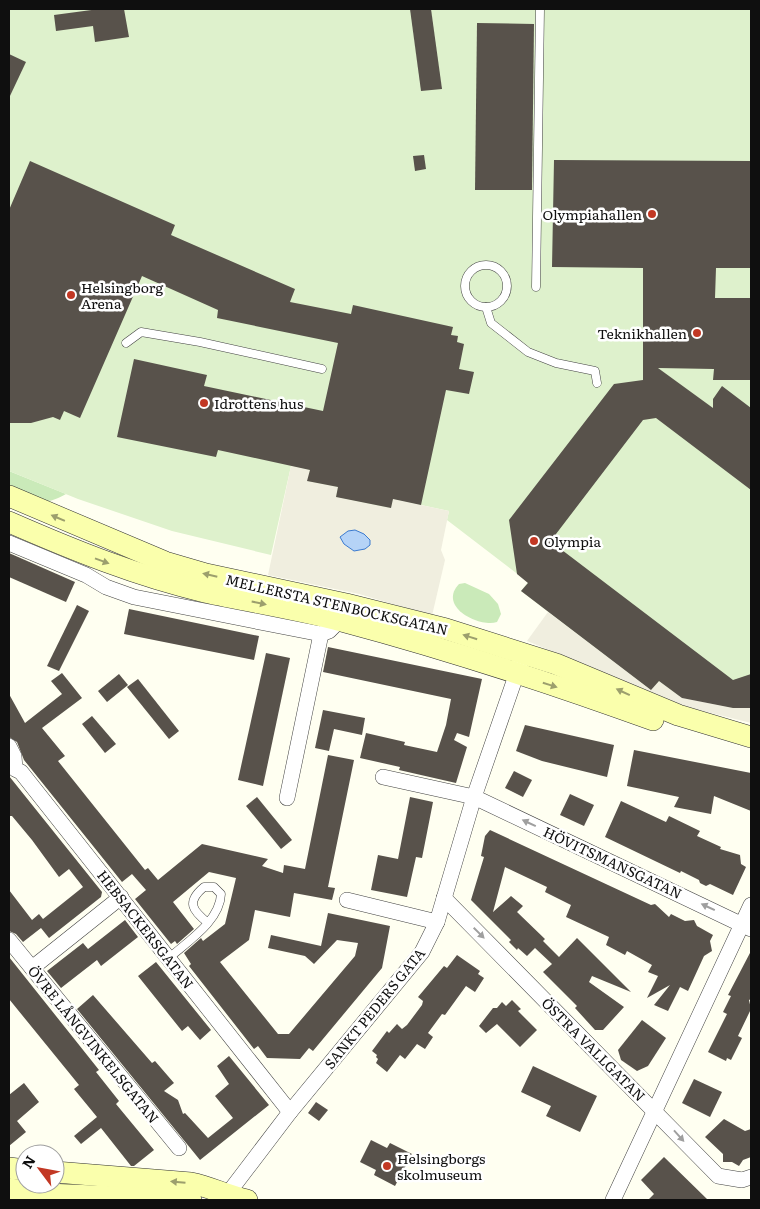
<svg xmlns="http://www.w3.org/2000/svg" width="760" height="1209" viewBox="0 0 760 1209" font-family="Literata,serif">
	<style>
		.green { fill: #caeab9 }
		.pitch { fill: #def1cc }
		.plaza { fill: #f0eedf; fill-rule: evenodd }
		.water { fill: #b5d3f7; stroke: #3b7acf }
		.building { fill: #58524b }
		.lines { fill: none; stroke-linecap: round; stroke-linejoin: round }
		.lane-casing { stroke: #424242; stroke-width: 9 }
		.street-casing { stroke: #424242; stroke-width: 16 }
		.secondary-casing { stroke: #313131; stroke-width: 22 }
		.lane { stroke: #fff; stroke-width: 8 }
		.street { stroke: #fff; stroke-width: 15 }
		.secondary { stroke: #faffac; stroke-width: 21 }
		.oneway { fill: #9c9f6d }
		.oneway2 { fill: #9f9f9f }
		.poi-dot { fill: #c23824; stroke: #fff; stroke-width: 2 }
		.labels { text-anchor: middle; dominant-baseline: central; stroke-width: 5; stroke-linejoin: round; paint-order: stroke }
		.poi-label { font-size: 14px; fill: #0f0f0f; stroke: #fff; text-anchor: start }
		.street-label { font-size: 14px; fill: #0f0f0f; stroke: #fff }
	</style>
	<rect width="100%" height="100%" fill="#fffff1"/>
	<g class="green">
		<path d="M9,471L66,494C41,509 32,498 9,487Z"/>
		<path d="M465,583L489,594L498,604L501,614L497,622C480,628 437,607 459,584Z"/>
	</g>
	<path class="pitch" d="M9,9H751V708H733L651,690L521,591L528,582L447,520L449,511L393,499L391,509L336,497L308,481L309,470L291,466L271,555L172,531L78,499L9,471Z"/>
	<g class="plaza">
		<path d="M291,466L310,470L308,481L338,487L336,497L391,508L393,499L449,511L441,550L445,560L431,620L406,608L359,594L268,575ZM352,530L362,550L354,551L344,544L343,534Z"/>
		<path d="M548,612L651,690L659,681L682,698L733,708H751V723L687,707L527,641Z"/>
	</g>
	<path class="water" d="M355,530L364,534L370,540V545L365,549L354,551L344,544L340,537L348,531Z"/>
	<g class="building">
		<path d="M99,9H124L129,37L95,42L93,26L56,31L54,15Z"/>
		<path d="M410,9H431L442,89L421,91Z"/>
		<path d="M477,23L534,24L532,190H475Z"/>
		<path d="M9,54L26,62L9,98Z"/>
		<path d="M424,155L426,169L415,171L413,156Z"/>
		<path d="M554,160L751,161V268H716L715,298H751V380H713L714,369L658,368L713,408V399L722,386L751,408V490L656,418L643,420L556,534L558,547L733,680L751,674V708H733L682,698L659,681L651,690L521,591L528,583L517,574L509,520L614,384L643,380V268L552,267Z"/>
		<path d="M30,161L175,225L171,235L295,289L290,302L351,314L353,305L453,327L451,335L458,336L457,342L464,344L459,369L474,372L469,394L446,390L421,505L393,499L391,508L336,497L338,487L307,481L310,470L218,450L216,457L117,437L134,359L207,375L204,386L323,411L338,343L217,318L218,310L142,276L80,418L64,411L60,420L53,417L31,423H9V210Z"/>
		<path d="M9,553L75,582L66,602L9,577Z"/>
		<path d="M77,605L89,611L59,671L47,666Z"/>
		<path d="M129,609L259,636L254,660L124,634Z"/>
		<path d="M328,647L482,679L469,737L457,733L454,740L467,747L456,783L399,770L400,767L360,758L366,733L405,742L404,745L437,752L446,725L451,699L323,672Z"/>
		<path d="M266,653L290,658L263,786L238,780Z"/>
		<path d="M62,673L82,698L42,728L65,756L58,761L145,870L148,868L158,880L202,844L268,859L262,866L283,873L284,865L305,869L328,755L354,760L328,887L335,888L332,900L294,893L290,917L255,910L249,940L220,962L278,1034H289L355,956L358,943L337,940L314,964L305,956L268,948L271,935L321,946L328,913L390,926L382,968L313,1051L309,1048L300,1059L267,1058L258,1046L254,1049L189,966L191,964L184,953L201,938L203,941L225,924L236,878L209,872L173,902L194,929L177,944L175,941L171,944L135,899L146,890L132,874L122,882L24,760L17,742L9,737V694L25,723L62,694L51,681Z"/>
		<path d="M119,674L128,685L107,702L98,691Z"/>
		<path d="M138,679L179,731L169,739L127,687Z"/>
		<path d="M323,710L365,718L362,735L334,729L329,751L315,748Z"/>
		<path d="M92,716L116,744L105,753L82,724Z"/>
		<path d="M525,725L614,745L607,777L542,761L516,751Z"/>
		<path d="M634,750L751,773V811L714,796L711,814L674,807L679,797L627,786Z"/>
		<path d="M514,771L532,780L523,797L505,788Z"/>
		<path d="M9,776L102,892L101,897L49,938L41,928L23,942L16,934L9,931V890L32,920L39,914L43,919L83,887L69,869L59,877L32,840L12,816H9Z"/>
		<path d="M570,794L594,805L584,826L560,815Z"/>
		<path d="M257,797L292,840L281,849L246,806Z"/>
		<path d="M410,797L433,802L422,858L416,857L407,897L371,890L378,855L398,859Z"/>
		<path d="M621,801L666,822L669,816L700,831L697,836L721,847L720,849L740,855L741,864L746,867L733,895L710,884L706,886L700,883L699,880L681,871L680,873L605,837Z"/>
		<path d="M490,830L651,905L655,904L669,917L671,914L685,921L694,920L697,926L713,935L710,941L712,951L704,956L688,991L680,987L668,1011L654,1005L670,985L647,998L658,976L648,972L652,965L627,951L625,955L606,945L609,937L566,917L571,905L545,892L547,887L505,867L493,912L511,896L523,906L517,912L545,939L543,941L559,957L577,938L631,992L592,976L589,982L624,1007L603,1030H595L575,1008L577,1006L543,972L552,964L535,948L527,956L518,948L517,950L509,942L511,940L471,900L484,857L481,856L485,836Z"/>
		<path d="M125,920L138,937L101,966L97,960L61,988L47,971L83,943L88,949Z"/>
		<path d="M751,951V999L749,1000L751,1009L738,1036L742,1038L731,1060L727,1058L726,1061L708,1052L727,1014L723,1012L731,996L728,995Z"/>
		<path d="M457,955L480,971L478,974L484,978L475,992L466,986L445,1015L442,1014L428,1033L433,1037L425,1049L417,1044L405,1059L400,1055L387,1072L376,1063L378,1059L376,1057L377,1055L372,1051L387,1031L389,1033L397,1024L402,1029L407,1025L422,1005L423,1001L418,997L444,966L447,968Z"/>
		<path d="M9,957L99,1070L96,1072L119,1101L116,1104L154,1150L134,1166H131L101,1128L81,1144L74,1136L97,1117L74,1089L79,1085L9,999Z"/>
		<path d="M156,962L211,1030L200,1040L188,1026L182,1031L138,976Z"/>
		<path d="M93,995L152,1063L155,1061L174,1083L164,1091L178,1100L183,1114L185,1113L208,1138L233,1118L215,1096L229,1084L217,1066L229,1056L269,1105L200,1160L77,1009Z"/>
		<path d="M512,1000L521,1009L518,1011L537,1030L520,1047L497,1024L486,1033L479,1026L493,1008H497L502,1002L506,1006Z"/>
		<path d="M642,1020L666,1038L648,1066L637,1071L621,1060L618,1050Z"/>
		<path d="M533,1066L597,1096L580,1132L546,1116L551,1106L521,1092Z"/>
		<path d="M694,1079L722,1092L710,1117L682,1103Z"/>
		<path d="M24,1083L39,1102L17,1121L26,1132L9,1146V1095Z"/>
		<path d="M316,1102L328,1110L319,1121L308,1113Z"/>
		<path d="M724,1119L745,1131L751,1129V1157L743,1160L739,1166L732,1162H723V1154L705,1137Z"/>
		<path d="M371,1140L387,1148L390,1143L412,1154L395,1186L374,1175L376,1170L360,1162Z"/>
		<path d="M664,1157L708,1200H648L654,1194L641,1180Z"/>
	</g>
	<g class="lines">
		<defs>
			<g id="lane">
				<circle cx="486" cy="286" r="21"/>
				<path d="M536,287L540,9"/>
				<path d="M486,307L491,323L528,352L556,363L595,371L597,383"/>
				<path d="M126,343L141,332L200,342L322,369"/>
				<path d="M169,958C188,941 220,921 221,894L214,887H204C186,902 192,910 208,923"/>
			</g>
			<g id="street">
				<path d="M9,543L86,575L106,587L134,597L321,634L329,631L339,621"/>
				<path d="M9,746L14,756L15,769L21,772L290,1112"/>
				<path d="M383,777L474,797L751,929"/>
				<path d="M287,798L321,634"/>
				<path d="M444,898L718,1176L742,1180L751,1177"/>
				<path d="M347,900L437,922"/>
				<path d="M9,940L179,1148"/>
				<path d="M32,968L121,897"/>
				<path d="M223,1200L290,1112L422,952L437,922L474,797L520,664"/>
				<path d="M613,1200L751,905"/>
			</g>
			<g id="secondary">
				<path d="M9,496L165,562L206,574L346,604L446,629L556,664L678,715L751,737"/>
				<path d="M9,522C73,550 137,576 205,592C250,602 297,609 342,621C447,649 551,683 653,720"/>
				<path d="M9,1168L25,1170"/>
				<path d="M55,1172L191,1183C211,1187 227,1196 247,1200"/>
				<path d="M9,1189L46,1194L191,1200"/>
			</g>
		</defs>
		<use href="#lane" class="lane-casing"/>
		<use href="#street" class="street-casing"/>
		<use href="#secondary" class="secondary-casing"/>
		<use href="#lane" class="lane"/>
		<use href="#street" class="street"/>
		<use href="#secondary" class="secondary"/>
	</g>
	<defs><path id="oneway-solid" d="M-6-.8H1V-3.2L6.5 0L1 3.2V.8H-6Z" transform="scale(1.25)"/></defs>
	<g class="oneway">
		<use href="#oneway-solid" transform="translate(58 518) rotate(-157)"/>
		<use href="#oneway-solid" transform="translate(102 561) rotate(20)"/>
		<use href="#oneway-solid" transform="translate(210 575) rotate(-167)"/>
		<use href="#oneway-solid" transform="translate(259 603) rotate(12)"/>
		<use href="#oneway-solid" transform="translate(470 637) rotate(-163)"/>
		<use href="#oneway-solid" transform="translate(550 685) rotate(17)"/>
		<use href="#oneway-solid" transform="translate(623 692) rotate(-155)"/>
		<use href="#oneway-solid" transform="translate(178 1182) rotate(-175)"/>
	</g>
	<g class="oneway2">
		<use href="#oneway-solid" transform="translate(529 823) rotate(-155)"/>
		<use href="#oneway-solid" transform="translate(708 907) rotate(-155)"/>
		<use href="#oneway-solid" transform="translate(479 933) rotate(45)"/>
		<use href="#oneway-solid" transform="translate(679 1136) rotate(48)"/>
	</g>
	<g class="poi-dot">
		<circle cx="652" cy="214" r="5"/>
		<circle cx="71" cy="295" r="5"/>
		<circle cx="697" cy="333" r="5"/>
		<circle cx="204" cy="403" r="5"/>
		<circle cx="534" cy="541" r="5"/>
		<circle cx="387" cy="1166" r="5"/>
	</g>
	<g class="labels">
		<g class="poi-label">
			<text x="642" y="214" text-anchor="end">Olympiahallen</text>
			<text x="81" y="287">Helsingborg<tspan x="81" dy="16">Arena</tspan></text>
			<text x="687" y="333" text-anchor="end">Teknikhallen</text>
			<text x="214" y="403">Idrottens hus</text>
			<text x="544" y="541">Olympia</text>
			<text x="397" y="1158">Helsingborgs<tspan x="397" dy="16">skolmuseum</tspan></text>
		</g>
		<g class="street-label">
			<text transform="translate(337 604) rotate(13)">MELLERSTA STENBOCKSGATAN</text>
			<text transform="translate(613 862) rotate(25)">HÖVITSMANSGATAN</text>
			<text transform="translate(146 929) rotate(52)">HEBSACKERSGATAN</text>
			<text transform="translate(374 1008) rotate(-51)">SANKT PEDERS GATA</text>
			<text transform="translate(94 1044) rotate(51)">ÖVRE LÅNGVINKELSGATAN</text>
			<text transform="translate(594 1049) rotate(45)">ÖSTRA VALLGATAN</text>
		</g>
	</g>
	<rect width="760" height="1209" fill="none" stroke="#0f0f0f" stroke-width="20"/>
	<g transform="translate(40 1169) rotate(302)"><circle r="24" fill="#ffffff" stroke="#9f9f9f"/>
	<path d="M0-4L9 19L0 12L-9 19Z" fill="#c23824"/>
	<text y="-8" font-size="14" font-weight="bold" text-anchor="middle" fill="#0f0f0f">N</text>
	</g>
</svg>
